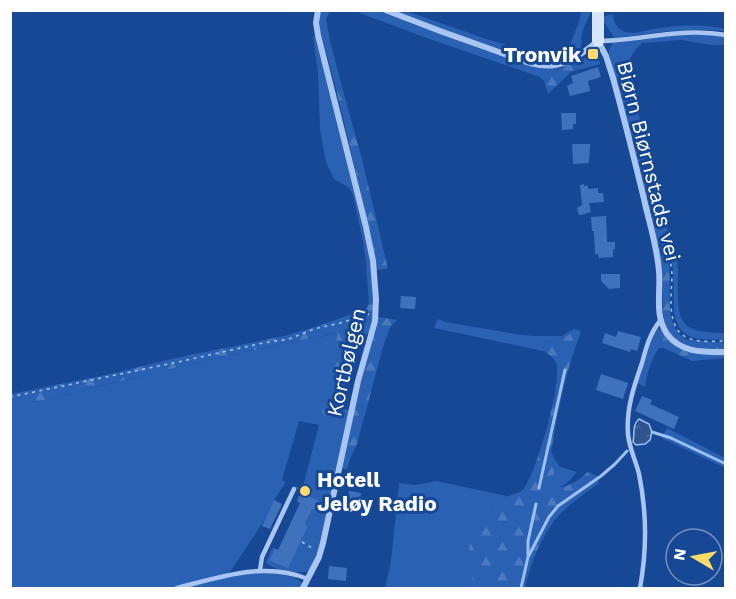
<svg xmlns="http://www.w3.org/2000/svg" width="736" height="599" viewBox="0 0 736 599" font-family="'Work Sans',sans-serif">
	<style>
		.green { fill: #2b61b3 }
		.forest { fill: url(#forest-firs) }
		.water { fill: url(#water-ripples); stroke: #9bc0f3; stroke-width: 1.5 }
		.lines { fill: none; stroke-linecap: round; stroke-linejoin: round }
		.stream { stroke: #9bc0f3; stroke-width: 3 }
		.building { fill: #4071bc }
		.path { stroke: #a8c6f1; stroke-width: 1.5; stroke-dasharray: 3 4.5; stroke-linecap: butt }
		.lane { stroke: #a8c6f1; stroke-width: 4.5 }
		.street { stroke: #a8c6f1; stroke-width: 6 }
		.secondary { stroke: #d7e5fb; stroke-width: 12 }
		.poi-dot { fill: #ffdb68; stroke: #174895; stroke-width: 2 }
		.labels { text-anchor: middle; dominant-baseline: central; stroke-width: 6; stroke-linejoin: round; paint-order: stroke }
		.poi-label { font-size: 21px; font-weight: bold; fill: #fff; stroke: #174895; text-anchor: end }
		.street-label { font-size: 21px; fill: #fff; stroke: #174895 }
	</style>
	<defs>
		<pattern id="forest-firs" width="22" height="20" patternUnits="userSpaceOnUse" patternTransform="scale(1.5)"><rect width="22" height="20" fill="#2b61b3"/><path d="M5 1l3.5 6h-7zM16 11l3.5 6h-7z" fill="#4b79be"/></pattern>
		<pattern id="water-ripples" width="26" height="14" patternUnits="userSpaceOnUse" patternTransform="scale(1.5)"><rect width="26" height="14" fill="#30548d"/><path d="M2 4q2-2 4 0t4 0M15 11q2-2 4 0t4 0" fill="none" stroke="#4f6e9e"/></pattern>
	</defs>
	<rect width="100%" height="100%" fill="#174895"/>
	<g class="green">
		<path d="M320,11H332L329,13L326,19L330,41L342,87L336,89L319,26Z"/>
		<path d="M354,11H377L478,48L534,66L547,69L561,66L544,81L540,77L427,38Z"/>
		<path d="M390,11H406L489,40L541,54H553L566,49L570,45L579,22L581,11H591C589,19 584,25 582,33C581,37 582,42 581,47C574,61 556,62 543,63L446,31Z"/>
		<path d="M613,14C613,22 617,30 626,32C636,35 648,29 659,28C680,25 705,24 725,29V31C688,27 652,33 614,38C611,31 604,24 602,17Z"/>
		<path d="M706,34L725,37V45H711L682,40L642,43C633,51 629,58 628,70C632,88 637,106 641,124C645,145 647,167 653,188C658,208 668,228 675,248C682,269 673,306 683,321C691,334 712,332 725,333V340C701,339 681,343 674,314L673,268L669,246L668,244H657L636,157L609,53V50L613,42L634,41L676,35Z"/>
		<path d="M313,36L317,37L364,227L371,262L374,305L369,304L366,263L363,241L353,195L348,187L334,179L328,167L325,157L320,129L318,73Z"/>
		<path d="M438,319L445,322L521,335L539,336H562L574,329C566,340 557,341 544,342L543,351L434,328Z"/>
		<path d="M656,330L664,348H659C651,360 647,374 645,387L638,383L650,344Z"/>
		<path d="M339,333L335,352V420H347L320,548L310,571C299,574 275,571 266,563L272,548H275L269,560L288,569L308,526L305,524L312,509L316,510L320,501L299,491L296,488V486L302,490L319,425L299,421L282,480L286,482L274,500L265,519L230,572L172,588H11L10,408C45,400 79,391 114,383C188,364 264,347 339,333Z"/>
		<path d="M667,428L725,458V468L662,438Z"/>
		<path d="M553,456L560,467L577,472C571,479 565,487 555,488Z"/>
		<path d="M436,481L507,496L492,506L469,558L474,580L473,588H385L391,561L399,483L416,485Z"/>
		<path d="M244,573C259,573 294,571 303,584L301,588H184Z"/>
	</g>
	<g class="forest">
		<path d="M588,58L589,59L599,60L600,64L571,72L548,94L544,81C557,68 570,61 588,58Z"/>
		<path d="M342,87L362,159L388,269L376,270L372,240L336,89Z"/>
		<path d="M664,246C679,273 656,325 688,340L725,343V349C715,349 702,351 692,348C653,336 665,302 662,271C661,263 659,256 658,248Z"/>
		<path d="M369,304L374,305L370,333L355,337L349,355L342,407L349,411L347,420H335L324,416L321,405L338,333C263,347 188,364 113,383C79,391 45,400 11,408V394L110,374L181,357L284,336L318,326L366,309Z"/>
		<path d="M378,317L397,320L390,327L383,347L357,444L350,459L347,470L340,467L358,391Z"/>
		<path d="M659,328C662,331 664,336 667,339C682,356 705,354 725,355V358L692,361L664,348L656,330Z"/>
		<path d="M574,329L581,331C566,370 558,411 551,452L553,456L555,487C569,488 577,481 588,472L597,476L599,483C587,492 575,500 565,509C545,527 530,563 525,588H473C474,577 469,568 469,557C468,547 471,539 476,531C482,518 492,502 506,497C513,493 520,495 525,487C537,470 563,381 556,363C554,357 548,354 543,351L544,342C557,341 566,340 574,329Z"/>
	</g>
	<path class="water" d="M639,419L649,424L652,432L650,440L645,444L636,445L633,442C635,434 632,424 639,419Z"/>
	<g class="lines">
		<g class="stream">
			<path d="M652,432L671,438L726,464"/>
			<path d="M539,488L565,370"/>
			<path d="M528,555V541L536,504"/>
			<path d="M521,588L528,557L549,517L558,506L601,476L615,464L627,451"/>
		</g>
	</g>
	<g class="building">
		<path d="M598,67L601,77L588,81L590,91L570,96L567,86L573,83L571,76Z"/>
		<path d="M561,113H576V124H573V129L562,130Z"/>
		<path d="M572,144H590L589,163L573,164Z"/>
		<path d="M584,184V186H588V189L598,188V193H603L604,202L589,203L591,212L581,215H579L577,208L582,205L580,185Z"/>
		<path d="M606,216L607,242H615V249L613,250V257L599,258L598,254H595L594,231H592L591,217Z"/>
		<path d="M601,274H620V288L609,289L601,281Z"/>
		<path d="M401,296L416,297L415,309L400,308Z"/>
		<path d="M618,331L641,337L637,351L631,349L630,352L602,343L605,333L616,337Z"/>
		<path d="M601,374L628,383L623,399L596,390Z"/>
		<path d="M642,396L652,400L650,404L679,417L674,429L635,411Z"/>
		<path d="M349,491L361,493L359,507L347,506Z"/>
		<path d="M301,492L320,501L316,510L312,509L305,524L308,526L288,569L286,568L269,560L275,548L278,550L300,503L297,501Z"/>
		<path d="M274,500L282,504L270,529L262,526Z"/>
		<path d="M329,566L347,568L346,581L328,579Z"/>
	</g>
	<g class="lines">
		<g class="path">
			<path d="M662,245L667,247C670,256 671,265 672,274C672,293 665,329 688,338C699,343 714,341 726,341"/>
			<path d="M10,397L178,362L263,343L289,339L314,329L340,323L369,314"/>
			<path d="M302,542L314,549"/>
		</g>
		<g class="lane">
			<path d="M601,41C643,40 683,27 726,35"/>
			<path d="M260,570L262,557L294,489"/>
			<path d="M177,588C220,577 265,561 308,579"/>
			<path d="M640,588C647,550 647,513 639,474C636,461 629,448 628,434C626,409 634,386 642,363C646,348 650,333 660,321"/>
		</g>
		<g class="street">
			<path d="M385,10C423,25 461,39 499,52C516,58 536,68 554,65C571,63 584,52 598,41L606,56L613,78C624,118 634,158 644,199C649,222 657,246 659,271C661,292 654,315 667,334C681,353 703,352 726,352"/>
			<path d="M303,588L319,557L323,543L358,381L375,321L376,299L373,261L366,227L318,35L316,23L318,10"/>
		</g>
		<path class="secondary" d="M598,41V10"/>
	</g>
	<g class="poi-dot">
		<rect x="587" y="48" width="12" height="12" rx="3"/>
		<circle cx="305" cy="491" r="6"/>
	</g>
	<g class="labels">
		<g class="poi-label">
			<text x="581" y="54">Tronvik</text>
			<text x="317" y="479" text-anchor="start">Hotell<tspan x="317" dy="24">Jeløy Radio</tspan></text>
		</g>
		<g class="street-label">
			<text transform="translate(649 161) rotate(76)">Biørn Biørnstads vei</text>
			<text transform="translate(346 362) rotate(-77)">Kortbølgen</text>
		</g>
	</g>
	<rect width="736" height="599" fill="none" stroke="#ffffff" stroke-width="24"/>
	<g transform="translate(694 557) rotate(280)"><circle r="28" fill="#174895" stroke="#7491bf" stroke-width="1.5"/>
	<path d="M0-4.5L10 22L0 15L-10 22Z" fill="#ffdb68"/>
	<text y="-9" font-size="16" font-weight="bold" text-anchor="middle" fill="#ffffff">N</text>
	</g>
</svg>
